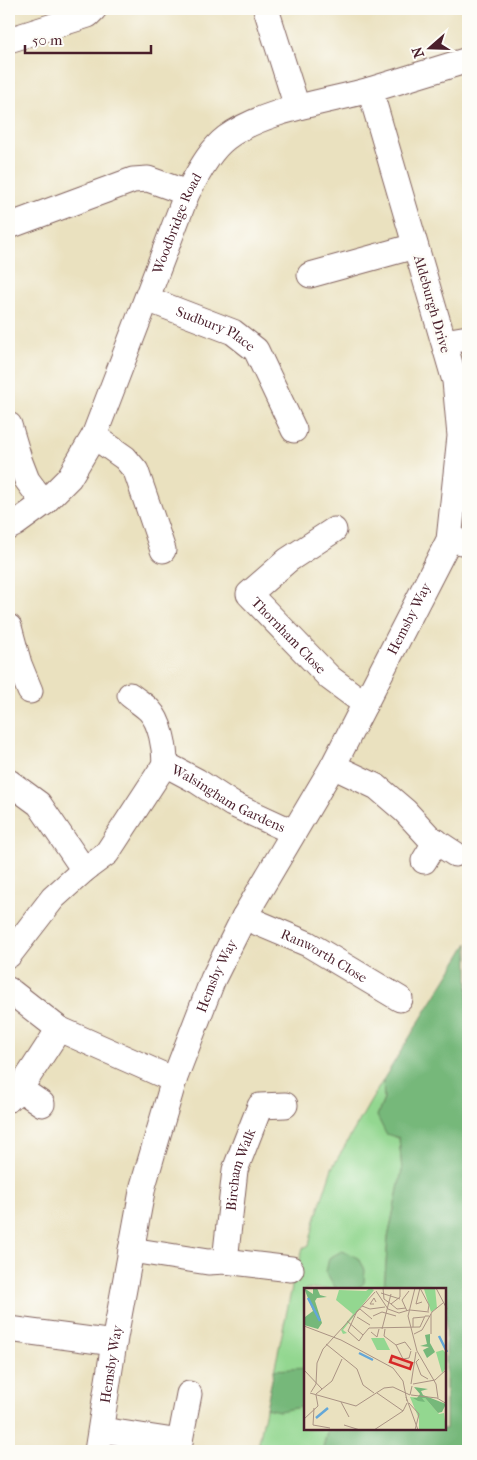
<svg xmlns="http://www.w3.org/2000/svg" width="477" height="1460" viewBox="0 0 477 1460" font-family="'IM FELL French Canon',serif">
	<style>
		.green { fill: #93d790; stroke: #6e7b5e }
		.forest { fill: #76b87a; stroke: #606c52 }
		.lines { fill: none; stroke-linecap: round; stroke-linejoin: round }
		.minor-casing { stroke: #82635f; stroke-width: 27 }
		.minor { stroke: #fff; stroke-width: 25 }
		.labels { text-anchor: middle; dominant-baseline: central; stroke-width: 5; stroke-linejoin: round; paint-order: stroke }
		.street-label { font-size: 14px; fill: #4a1f2b; stroke: #fdfcf7 }
		.inset-river { fill: none; stroke: #64a7d8; stroke-width: 2.5 }
		.inset-road { fill: none; stroke: #aa9384; stroke-width: 1 }
		.view { fill: #d62828; fill-opacity: 0.15; stroke: #d62828; stroke-width: 2.5 }
		.inset-edge { fill: none; stroke: #4a1f2b; stroke-width: 2.5 }
	</style>
	<rect width="100%" height="100%" fill="#fdfcf7"/>
	<filter id="ink" filterUnits="userSpaceOnUse"><feTurbulence type="fractalNoise" baseFrequency=".02" numOctaves="2"/><feDisplacementMap in="SourceGraphic" scale="10" xChannelSelector="R" yChannelSelector="G"/><feConvolveMatrix kernelMatrix="1 2 1 2 8 2 1 2 1" color-interpolation-filters="sRGB"/></filter>
	<filter id="wash" filterUnits="userSpaceOnUse"><feTurbulence type="fractalNoise" baseFrequency=".0096" numOctaves="4" result="noise"/><feDisplacementMap in="SourceGraphic" scale="20" xChannelSelector="R" yChannelSelector="G"/><feGaussianBlur stdDeviation="1.12" result="paint"/><feColorMatrix in="noise" values="0 0 0 0 0 0 0 0 0 0 0 0 0 0 0 0 0 1.4 0 .05"/><feComposite in="paint" operator="in"/></filter>
	<g filter="url(#wash)">
		<rect width="100%" height="100%" fill="#eae1bf"/>
		<path class="green" d="M383,1080L384,1099L377,1116L399,1138L402,1170L388,1238L384,1289H306V1429H328L322,1451H257L292,1287L291,1269H297L303,1248L309,1245L315,1220L332,1168Z"/>
		<g class="forest">
			<path d="M468,943V1451H322L328,1429H446V1289H384L388,1238L402,1170L399,1138L386,1134L377,1116L384,1099L383,1080Z"/>
			<path d="M342,1251L359,1258L365,1270L364,1283L357,1289H336L326,1272L329,1258Z"/>
			<path d="M306,1368V1406L279,1411L266,1408L274,1370Z"/>
		</g>
	</g>
	<g filter="url(#ink)">
		<g class="lines">
			<defs>
				<g id="minor">
					<path d="M266,9L297,107"/>
					<path d="M9,40L88,15L94,9"/>
					<path d="M9,226L133,180L148,179L187,193"/>
					<path d="M310,275L415,246"/>
					<path id="s1" d="M147,299L233,332L256,350L294,430"/>
					<path d="M444,342L468,338"/>
					<path d="M9,425L20,462L27,480L44,503"/>
					<path d="M94,436L125,458L136,471L163,550"/>
					<path id="s2" d="M9,527L15,524L44,503L69,478L94,436L187,193C198,174 209,151 226,138C263,110 326,102 370,90C403,80 435,70 468,60"/>
					<path id="s3" d="M334,530L288,560L249,594L330,678L365,704"/>
					<path d="M449,540L468,543"/>
					<path d="M9,627L19,664L30,691"/>
					<path id="s4" d="M130,695C136,700 144,705 149,710C161,722 165,748 165,764L197,781L232,804L293,832"/>
					<path d="M333,766L377,787L405,811L429,837L455,854"/>
					<path d="M9,782L39,804L84,870"/>
					<path d="M424,861L436,841"/>
					<path id="s5" d="M244,917L308,944L400,999"/>
					<path d="M9,955L53,898L84,870L107,853L165,764"/>
					<path d="M9,990L59,1029L174,1080"/>
					<path d="M20,1089L42,1104"/>
					<path d="M9,1099L20,1089L59,1029"/>
					<path id="s6" d="M131,1250L208,1262L225,1261L235,1170L260,1106L285,1105"/>
					<path d="M225,1261L291,1269"/>
					<path d="M9,1329L114,1343"/>
					<path d="M102,1430L180,1442"/>
					<path id="s7" d="M97,1451L114,1343L143,1186L174,1080L213,979L244,917L333,766L449,540L460,436L455,381L370,90"/>
					<path d="M178,1451L189,1394"/>
				</g>
			</defs>
			<use href="#minor" class="minor-casing"/>
			<use href="#minor" class="minor"/>
		</g>
	</g>
	<g class="labels">
		<g class="street-label">
			<text stroke="none"><textPath href="#s2" startOffset="355">Woodbridge Road</textPath></text>
			<text transform="translate(432 304) rotate(74)">Aldeburgh Drive</text>
			<text stroke="none"><textPath href="#s1" startOffset="75">Sudbury Place</textPath></text>
			<text stroke="none"><textPath href="#s7" startOffset="898">Hemsby Way</textPath></text>
			<text stroke="none"><textPath href="#s3" startOffset="164">Thornham Close</textPath></text>
			<text stroke="none"><textPath href="#s4" startOffset="154">Walsingham Gardens</textPath></text>
			<text stroke="none"><textPath href="#s5" startOffset="89">Ranworth Close</textPath></text>
			<text stroke="none"><textPath href="#s7" startOffset="492">Hemsby Way</textPath></text>
			<text stroke="none"><textPath href="#s6" startOffset="188">Bircham Walk</textPath></text>
			<text stroke="none"><textPath href="#s7" startOffset="88">Hemsby Way</textPath></text>
		</g>
	</g>
	<g transform="translate(304 1288)">
		<rect width="142" height="142" fill="#eae1bf"/>
		<path d="M66,0L70,2L39,42L43,45L39,46L37,42L49,26L32,12L35,2L62,3ZM131,0L133,20L127,24L120,1ZM67,50H80L86,62H73ZM139,62L142,65V80L138,85L132,64ZM106,109L121,110L135,126L140,125L142,142H115V131Z" fill="#93d790"/>
		<path d="M0,0L9,6V0H13L16,7L23,9L13,10L11,13L18,35L14,41L0,37L1,29L9,23ZM126,46V55L131,64L123,70L119,62L125,59L116,58L123,56L121,47ZM110,99L124,101L117,103L119,107L142,116L138,124L134,125L121,110H118L121,114L114,113L109,110H113L116,106Z" fill="#76b87a"/>
		<path class="inset-river" d="M4,10L16,33M135,48L143,64M55,65L69,72M12,130L24,120"/>
		<path class="inset-road" d="M79,0L80,11L87,16L96,9V0M111,0L104,28L113,63M116,0L125,17L124,23M116,0L112,16L118,14M132,0L143,21M72,3L84,21L95,25L105,22M77,5L96,11M70,16H66L70,10L72,14M87,16L93,21L102,20M58,18L66,21L81,19M106,22L125,24M103,23L98,12L105,3M127,26V46M69,28L78,24L92,28M53,29L66,37M43,33L59,47L65,40L116,39M0,38L37,52L89,80L99,93L103,113M109,39V30L120,29M116,39L121,28H125M78,41L87,6M81,41L80,48L92,57M67,44L73,49L75,41M110,46L118,42L128,24L139,15M59,47L55,53L44,43L53,23L56,21L68,31M22,56L53,81L59,97L70,105M92,57L99,71L105,70L107,63M92,57L101,54L107,62M113,63L132,96L134,110M115,71L112,74L117,87L124,91M0,82L18,101M107,96L112,64M109,96L131,92L143,81M7,104L12,96L13,75L19,61L71,4M6,105L52,118L80,100L89,99L106,107L108,98M73,105L99,123M12,106L28,93L38,71M107,107L133,110L143,116M102,109L114,142M37,114L45,129M105,115L115,126L111,142M10,120L9,137L26,140M0,131L14,118L12,107M40,137L56,142M70,142L99,123L103,115"/>
		<path class="view" d="M88,68L108,75L106,81L86,74Z"/>
		<rect width="142" height="142" class="inset-edge"/>
	</g>
	<rect width="477" height="1460" fill="none" stroke="#fdfcf7" stroke-width="30"/>
	<g transform="translate(430 48) rotate(250)" stroke="#fdfcf7" stroke-width="4" paint-order="stroke">
	<path d="M0-4L9 19L0 12L-9 19Z" fill="#4a1f2b"/>
	<text y="-8" font-size="14" font-weight="bold" text-anchor="middle" fill="#4a1f2b">N</text>
	</g>
	<path d="M25 45v8h126v-8" fill="none" stroke="#4a1f2b" stroke-width="2.5"/>
	<text x="32" y="45" font-size="15" fill="#4a1f2b" stroke="#fdfcf7" stroke-width="4" paint-order="stroke">50 m</text>
</svg>
